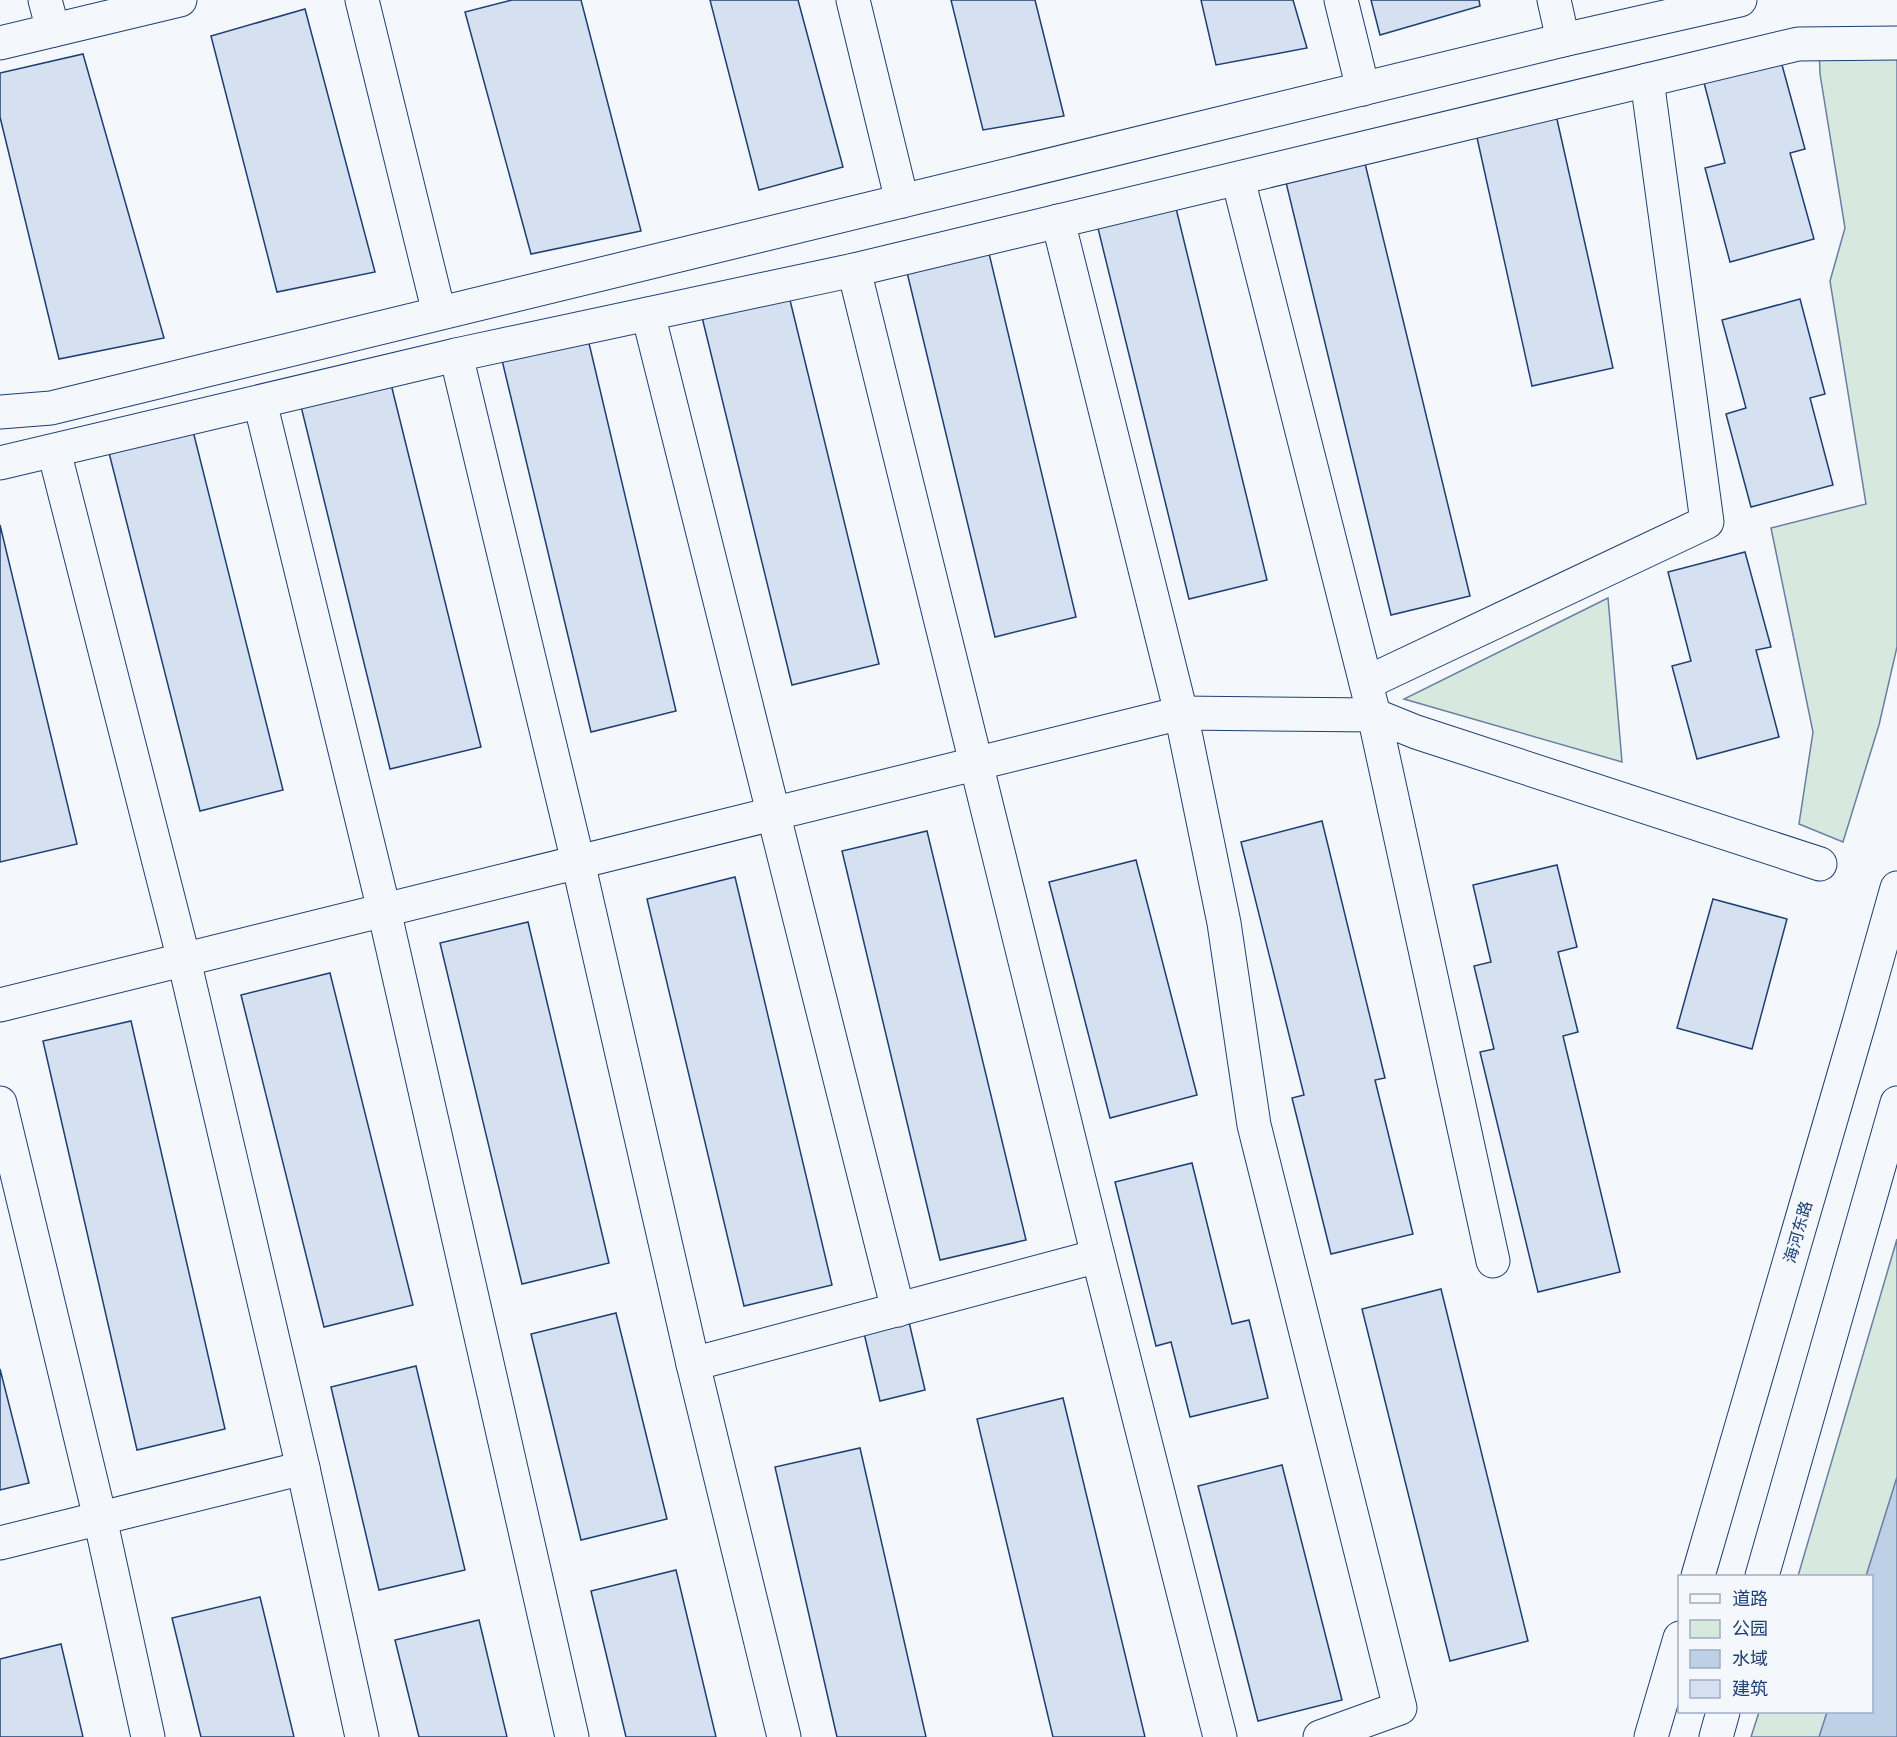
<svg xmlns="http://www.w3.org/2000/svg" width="1897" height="1737" viewBox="0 0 1897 1737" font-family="Montserrat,'Noto Sans SC',sans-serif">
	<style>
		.green { fill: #d7e8df; stroke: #687fa3; stroke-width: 1.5 }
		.water { fill: #bed0e5; stroke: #687fa3; stroke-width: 1.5 }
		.building { fill: #d5e0f0; stroke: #1d3f73; stroke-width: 1.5 }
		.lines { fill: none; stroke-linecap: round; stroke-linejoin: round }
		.minor-casing { stroke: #1d3f73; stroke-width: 35 }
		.major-casing { stroke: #1d3f73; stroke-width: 35 }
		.minor { stroke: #f4f7fb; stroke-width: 33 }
		.major { stroke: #f4f7fb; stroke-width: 33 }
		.labels { text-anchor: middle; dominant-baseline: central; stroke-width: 4.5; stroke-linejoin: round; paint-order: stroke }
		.street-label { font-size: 16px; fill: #1d3f73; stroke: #f4f7fb }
	</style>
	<rect width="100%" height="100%" fill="#f4f7fb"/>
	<g class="green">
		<path d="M1897,30V647L1879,725L1843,842L1799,824L1813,732L1771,528L1866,504L1830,281L1845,228L1820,74L1819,44Z"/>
		<path d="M1608,598L1622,762L1404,699Z"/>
		<path d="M1897,1239V1737H1751L1759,1712H1872V1576H1798Z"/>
	</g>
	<path class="water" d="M1897,1477V1737H1819L1827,1712H1872V1576H1866Z"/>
	<g class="building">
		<path d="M512,0H581L641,231L531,254L465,12Z"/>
		<path d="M710,0H798L843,167L759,190Z"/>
		<path d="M951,0H1035L1064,116L983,130Z"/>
		<path d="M1201,0H1293L1307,48L1216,65Z"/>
		<path d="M1371,0H1479L1480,6L1380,35Z"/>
		<path d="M305,9L375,272L277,292L211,36Z"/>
		<path d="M83,54L164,338L59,359L0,117V73Z"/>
		<path d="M1779,54L1805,149L1790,153L1814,239L1730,262L1705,168L1725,163L1702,75Z"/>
		<path d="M1554,106L1613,368L1532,386L1474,124Z"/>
		<path d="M1362,151L1470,596L1391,615L1283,170Z"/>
		<path d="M1173,196L1267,580L1189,599L1095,216Z"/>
		<path d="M987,245L1076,617L995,637L905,264Z"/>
		<path d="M788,292L879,664L792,685L701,313Z"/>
		<path d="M1800,299L1825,394L1810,398L1833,485L1751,507L1726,414L1746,408L1722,320Z"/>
		<path d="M588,339L676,711L591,732L502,360Z"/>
		<path d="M388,372L481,747L390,769L298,394Z"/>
		<path d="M190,419L283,790L200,811L106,441Z"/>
		<path d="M0,525L77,844L0,862Z"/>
		<path d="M1745,552L1771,647L1756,650L1779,737L1697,759L1672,666L1691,661L1668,572Z"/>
		<path d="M1322,821L1385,1078L1375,1080L1413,1234L1331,1254L1292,1098L1304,1095L1241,842Z"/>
		<path d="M927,831L1026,1240L940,1260L842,851Z"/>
		<path d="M1136,860L1197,1095L1110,1118L1049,882Z"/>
		<path d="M1557,865L1577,947L1558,952L1578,1032L1563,1036L1620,1272L1538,1292L1480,1052L1494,1049L1474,966L1491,962L1473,885Z"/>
		<path d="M735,877L832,1285L744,1306L647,899Z"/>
		<path d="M1713,899L1787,919L1752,1049L1677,1028Z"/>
		<path d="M528,922L609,1263L522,1284L440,943Z"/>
		<path d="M330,973L413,1305L324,1327L241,995Z"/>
		<path d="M131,1021L225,1429L137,1450L43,1041Z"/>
		<path d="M1192,1163L1232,1324L1249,1320L1268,1398L1190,1417L1171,1342L1156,1346L1115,1182Z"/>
		<path d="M1441,1289L1528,1641L1450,1661L1362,1309Z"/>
		<path d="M616,1313L667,1519L581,1540L531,1334Z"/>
		<path d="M909,1322L925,1390L880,1401L864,1333Z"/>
		<path d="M416,1366L465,1570L379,1590L331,1387Z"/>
		<path d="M0,1369L29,1483L0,1490Z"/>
		<path d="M1063,1398L1145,1737H1053L977,1419Z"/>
		<path d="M860,1448L926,1737H837L775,1467Z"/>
		<path d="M1282,1465L1342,1700L1258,1721L1198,1486Z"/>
		<path d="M676,1570L716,1737H626L591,1591Z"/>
		<path d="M260,1597L294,1737H201L172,1618Z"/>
		<path d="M479,1620L507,1737H419L395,1640Z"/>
		<path d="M61,1644L83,1737H0V1659Z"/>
	</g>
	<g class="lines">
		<defs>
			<g id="minor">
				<path d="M45,0L53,30"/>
				<path d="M362,0L439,313"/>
				<path d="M853,0L902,201"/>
				<path d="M1341,0L1363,89"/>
				<path d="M1554,0L1563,40"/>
				<path d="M0,43L180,0"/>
				<path d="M1238,179L1374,715L1493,1261"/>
				<path d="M1058,221L1181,713L1224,923L1254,1125L1400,1708L1320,1737"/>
				<path d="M854,270L1098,1256L1220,1737"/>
				<path d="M648,314L898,1310"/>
				<path d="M456,355L578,862L693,1364L784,1737"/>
				<path d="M260,402L384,910L572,1737"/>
				<path d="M0,412L51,408L1563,40L1740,0"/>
				<path d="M54,451L184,960L303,1468L362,1737"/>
				<path d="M0,463L456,355L854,270L1798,44L1897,43"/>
				<path d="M1366,683L1707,522L1647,80"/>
				<path d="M0,1005L1181,713L1374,715L1416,732L1820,864"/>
				<path d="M0,1103L100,1518L148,1737"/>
				<path d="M693,1364L1098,1256"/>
				<path d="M0,1543L303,1468"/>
			</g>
			<g id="major">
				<path d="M1698,1576L1859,1023L1897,888"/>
				<path d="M1762,1576L1897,1103"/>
				<path d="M1651,1737L1680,1638"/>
				<path d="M1716,1737L1723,1712"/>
			</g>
		</defs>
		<use href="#minor" class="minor-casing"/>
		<use href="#major" class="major-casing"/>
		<use href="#minor" class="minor"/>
		<use href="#major" class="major"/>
	</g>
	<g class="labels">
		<g class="street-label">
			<text transform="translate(1798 1232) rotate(-74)">海河东路</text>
		</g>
	</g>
	<rect x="1678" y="1575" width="195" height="138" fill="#f4f7fb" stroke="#9eadc5" stroke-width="1.5"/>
	<rect x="1690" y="1594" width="30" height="9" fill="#f4f7fb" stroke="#9eadc5" stroke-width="1.5"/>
	<text x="1732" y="1605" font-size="18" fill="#1d3f73">道路</text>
	<rect x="1690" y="1620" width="30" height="18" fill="#d7e8df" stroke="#9eadc5" stroke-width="1.5"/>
	<text x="1732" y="1635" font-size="18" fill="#1d3f73">公园</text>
	<rect x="1690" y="1650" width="30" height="18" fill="#bed0e5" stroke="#9eadc5" stroke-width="1.5"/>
	<text x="1732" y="1665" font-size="18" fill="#1d3f73">水域</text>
	<rect x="1690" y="1680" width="30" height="18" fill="#d5e0f0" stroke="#9eadc5" stroke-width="1.5"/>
	<text x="1732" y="1695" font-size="18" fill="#1d3f73">建筑</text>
</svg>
